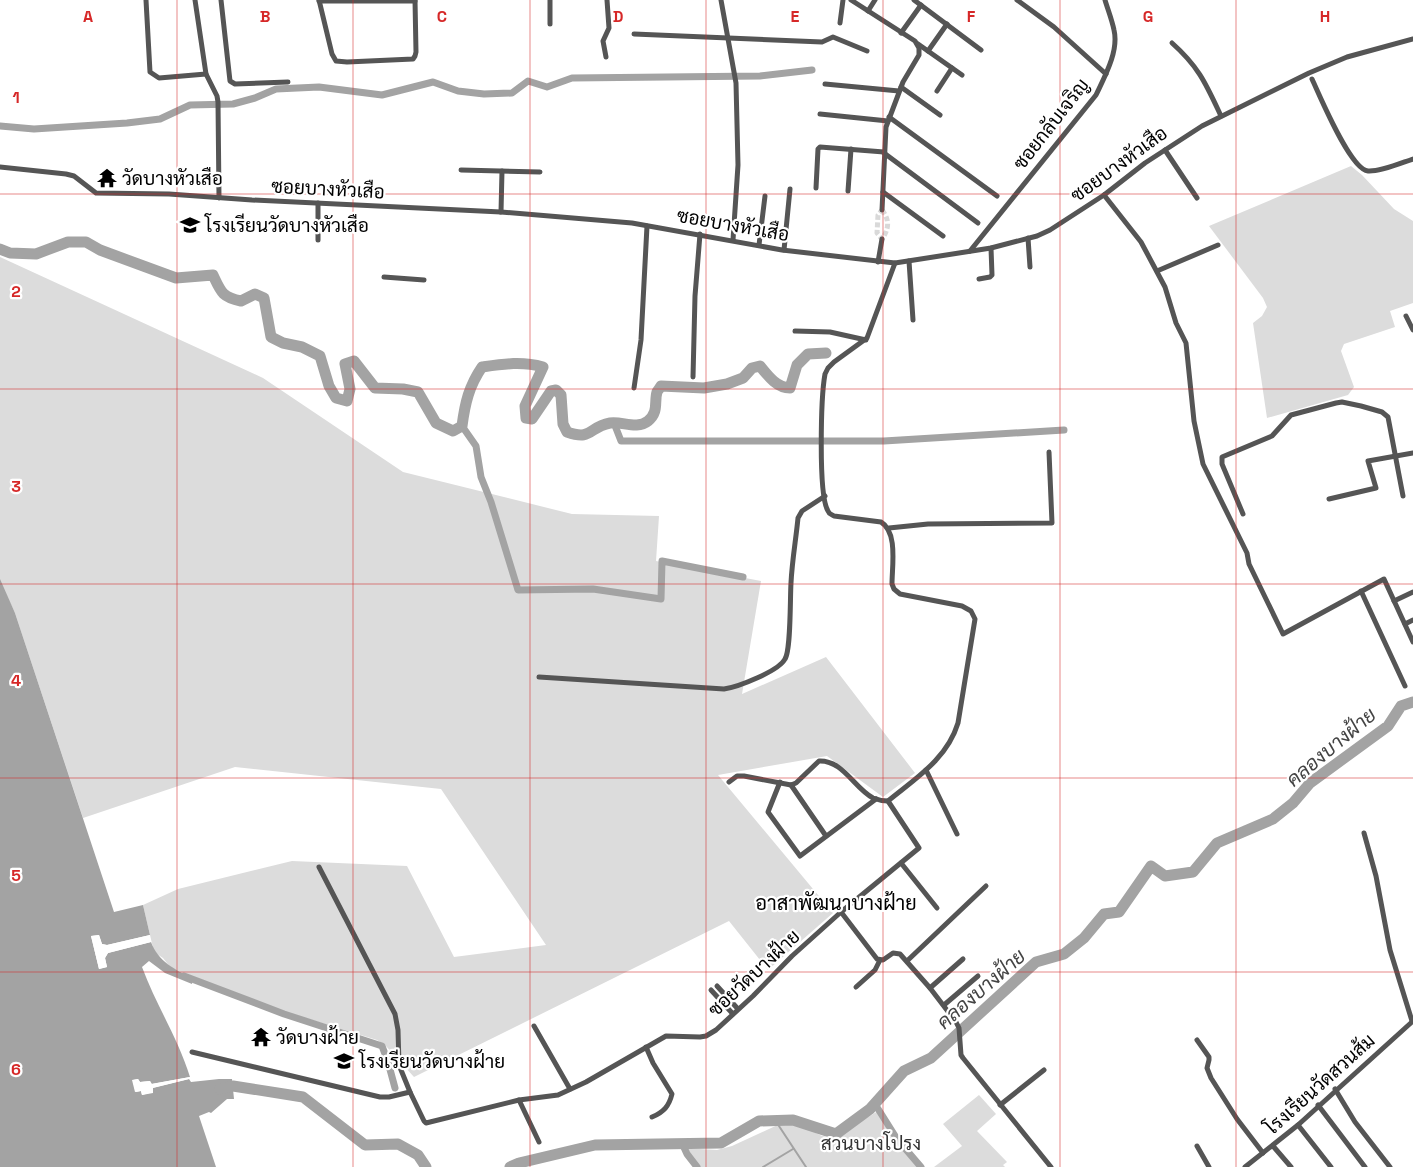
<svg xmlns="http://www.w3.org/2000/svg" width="1413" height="1167" viewBox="0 0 1413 1167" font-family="'Space Grotesk',Sarabun,sans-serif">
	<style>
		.green { fill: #dcdcdc }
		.water { fill: #a3a3a3 }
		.pier { fill: #fff }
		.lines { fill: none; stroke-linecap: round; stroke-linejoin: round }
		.stream { stroke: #a3a3a3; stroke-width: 2 }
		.canal { stroke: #a3a3a3; stroke-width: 7 }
		.river { stroke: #a3a3a3; stroke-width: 11 }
		.street-tunnel { stroke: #d9d9d9; stroke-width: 5; stroke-dasharray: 5 2.5; stroke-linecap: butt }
		.street { stroke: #555; stroke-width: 5 }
		.grid { fill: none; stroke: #d62828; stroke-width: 1; stroke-opacity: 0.55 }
		.labels { text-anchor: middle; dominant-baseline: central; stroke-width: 4.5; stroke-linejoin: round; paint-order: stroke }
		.street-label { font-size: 19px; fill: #000; stroke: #fff }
		.poi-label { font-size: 19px; fill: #000; stroke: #fff; text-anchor: start }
		.park-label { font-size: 19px; fill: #333; stroke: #fff }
		.water-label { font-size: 20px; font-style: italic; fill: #444; stroke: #fff }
		.neighbourhood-label { font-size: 20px; fill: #000; stroke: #fff }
		.grid-label { font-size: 16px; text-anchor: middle; font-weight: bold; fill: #d62828; stroke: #fff; stroke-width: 4.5; stroke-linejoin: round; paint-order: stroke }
	</style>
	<rect width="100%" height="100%" fill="#fff"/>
	<g class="green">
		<path d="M1351,166L1362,175L1394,209L1413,221V303L1390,311L1395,327L1344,344L1341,351L1354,387L1348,395L1267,418L1253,323L1262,316L1267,307L1263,298L1209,226Z"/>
		<path d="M0,257L263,378L403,472L572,514L659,516L656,561L761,581L742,694L826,657L915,773L883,797L827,756L718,775L833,913L768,970L729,921L414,1077L385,1045L377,1040L286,1012L193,978L170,967L163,958L154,952L143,905L178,889L292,861L407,866L454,957L546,945L441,789L235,767L83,818L15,613L0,582Z"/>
		<path d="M979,1095L996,1114L977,1131L1007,1162L1003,1165L1005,1167H934L962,1146L943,1124Z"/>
		<path d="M878,1111L917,1167H694L681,1148L717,1150L732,1146L784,1122L800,1125L822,1136L834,1138Z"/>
	</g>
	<path class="water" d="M0,579L15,613L114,912L143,905L150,935L107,945L102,944L99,935L91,936L99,969L107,967L105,958L108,953L151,942C158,961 175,970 193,978L192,984L165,973L149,961L142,967C156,1005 178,1038 190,1077L151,1084L150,1081L140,1082L138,1079L133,1080L136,1092L141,1091L142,1095L153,1092L152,1088L189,1079L191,1082L219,1079H232L234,1099H227L211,1113L209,1112L199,1116L216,1167H0Z"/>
	<g class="pier">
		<path d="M99,935L102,944L107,945L150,935V937L107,948L100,946L98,938H94L101,966L104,965L103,958L107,951L151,940V942L108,953L105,958L107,967L99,969L91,936Z"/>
		<path d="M190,1077L189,1079L153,1088V1093L142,1095L141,1091L135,1092L132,1080L138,1079L140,1082L150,1081L152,1084Z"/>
	</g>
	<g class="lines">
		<g class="stream">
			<path d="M775,1120L806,1167"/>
			<path d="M763,1167L793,1149"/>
		</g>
		<g class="canal">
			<path d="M0,126L34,129L127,123L160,119L190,105L233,104L255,98L276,89L319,87L382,95L433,82L458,91L484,94L512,93L528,81L547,87L572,78L760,76L812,70"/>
			<path d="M614,423L621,441H884L1064,430"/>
			<path d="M462,426L476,446L481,477L491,502L518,590L593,589L661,599L662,561L743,577"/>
			<path d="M184,976L284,1014L382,1046L388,1062L395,1088"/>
			<path d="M875,1104L897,1139L921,1167"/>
			<path d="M682,1143L687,1154L697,1167"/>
		</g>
		<g class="river">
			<path d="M0,249L10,253L36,254L68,242H86L100,250L176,278L213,275C221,292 222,297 241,301L255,294L264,298L271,337L283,343L302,347L320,356L329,386L336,398L347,401L350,389L345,364L354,361L375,388L403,389L418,392L436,423L453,431L462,426C465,403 469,386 482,367C503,364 522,361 543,367L525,406L526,418L532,419L551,391L556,390L561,395L563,424L567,432C593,441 588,427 610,423C622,421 637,430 648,421C659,412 654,402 657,392C658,390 660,388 661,386L704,388L727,384L743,378L752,368L760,366C768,376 777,388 790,388L797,365L808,354L826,353"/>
			<path d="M220,1089L233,1086L303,1097L365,1145L398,1144L418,1155L426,1167"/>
			<path d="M510,1167L519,1163L595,1145L721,1143L759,1121L793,1120L836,1134L870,1109L904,1071L931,1058L1036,962L1064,954L1084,938L1104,914L1119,912L1151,866L1165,876L1193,872L1217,843L1273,819L1293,803L1310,783L1388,726L1401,706L1413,702"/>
		</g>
		<path class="street-tunnel" d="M882,210C890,220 889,229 882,239L877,233L878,215Z"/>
		<g class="street">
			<path d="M146,0L150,72L159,78L206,74"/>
			<path d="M195,0L206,74L217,96L218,102L219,198"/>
			<path d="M221,0L230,81L235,84L288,82"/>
			<path d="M319,0L332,54L336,61L347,62L413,59L415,56L416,52L415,0"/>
			<path d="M721,0L736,83L738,165L733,240"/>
			<path d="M851,0L915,41L919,48V55L903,82L886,127L882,210"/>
			<path d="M914,0L981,50"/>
			<path d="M1017,0L1054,27L1106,74"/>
			<path d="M319,1H415"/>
			<path d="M868,11L875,0"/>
			<path d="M840,23L843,0"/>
			<path d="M550,24V0"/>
			<path d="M901,33L921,5"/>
			<path d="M634,34L822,42L833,37L867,51"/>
			<path d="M1172,43C1199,67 1206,84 1221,116"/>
			<path d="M918,44L962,75"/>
			<path d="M928,51L947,24"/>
			<path d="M606,57L603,41L609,28L607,0"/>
			<path d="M1312,79C1320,96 1350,169 1368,171C1380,172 1401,163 1413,159"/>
			<path d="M825,84L899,91"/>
			<path d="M901,87L940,115"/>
			<path d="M937,91L952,68"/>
			<path d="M820,114L888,121"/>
			<path d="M889,117L997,196"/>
			<path d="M1165,150L1197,198"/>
			<path d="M884,153L978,223"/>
			<path d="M0,167L66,174L74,176L96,193L169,194L252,200L501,212L632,223L782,250L895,263L991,248L1037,236L1050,230L1104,195L1145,163L1202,126L1309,73L1347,57L1413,39"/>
			<path d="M461,170L540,172"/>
			<path d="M816,188L818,149L820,147L884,152"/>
			<path d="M848,191L851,149"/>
			<path d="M883,192L943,236"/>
			<path d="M1104,195L1141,242L1165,287L1176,323L1186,343L1194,421L1203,464L1247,553L1249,564L1283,634L1384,579L1413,642"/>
			<path d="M318,203V240"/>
			<path d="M501,212L502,171"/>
			<path d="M1028,238L1030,267"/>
			<path d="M759,245L765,196"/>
			<path d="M784,250L790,189"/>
			<path d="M970,251L1096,95C1105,76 1119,51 1114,30C1112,20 1108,10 1105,0"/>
			<path d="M909,261L913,320"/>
			<path d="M878,262L882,239"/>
			<path d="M1157,271L1218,245"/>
			<path d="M384,277L424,280"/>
			<path d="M979,279L990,277L992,275L991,248"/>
			<path d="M1406,316L1413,330"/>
			<path d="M795,331L830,332L866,340"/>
			<path d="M693,377L695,296L700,234"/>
			<path d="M634,388L641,340L647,226"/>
			<path d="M1329,499L1376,488L1368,461L1413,453"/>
			<path d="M1243,514L1222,464V457L1272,436L1291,415L1336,403L1342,402L1361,406L1382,412L1388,417L1403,496"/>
			<path d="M889,528L928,524L1052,523L1049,452"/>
			<path d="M1361,591L1405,686"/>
			<path d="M1394,601L1413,592"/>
			<path d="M1405,624L1413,620"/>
			<path d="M539,677L724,689C738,687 779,671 785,659C791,650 790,598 791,583C792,561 796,539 798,518L802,511L825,496"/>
			<path d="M926,770L957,834"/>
			<path d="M729,782L737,776H744L791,785L796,783L819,761C843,760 854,788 873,798C878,800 883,801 888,801"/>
			<path d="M780,782L768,812L800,856L876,799"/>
			<path d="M791,785L826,836"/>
			<path d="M1364,833L1376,876L1390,950L1412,1021"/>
			<path d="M901,863L937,908"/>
			<path d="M319,867L395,1014L398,1030L399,1065L410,1092"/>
			<path d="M841,912L877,959L883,960L893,953L900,954L930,988L956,1022L959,1028L961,1055L963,1058L1051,1167"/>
			<path d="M907,961L986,886"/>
			<path d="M717,986L738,1009"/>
			<path d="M856,987L875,970L880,960"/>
			<path d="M930,988L963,959"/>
			<path d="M711,990L733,1014"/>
			<path d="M944,1005L978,976"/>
			<path d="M534,1026L570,1089"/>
			<path d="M1197,1040L1209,1057V1060L1207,1068L1211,1078L1237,1119L1263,1153"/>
			<path d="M646,1047L653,1063L672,1094C669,1106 664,1112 652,1117"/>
			<path d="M192,1052L380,1097H389L410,1092L424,1121L426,1123L519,1100L558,1095L586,1082L666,1036L700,1037L706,1036L716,1030L753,996L792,956L841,912L919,848L888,801C916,778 947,759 958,723L975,619L971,611L962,606L900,594L894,589L892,584C892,566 898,532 881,522L834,516C831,514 829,514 828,511C818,495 821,396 825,374L828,368L834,362L867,338L895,263"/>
			<path d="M1335,1089L1355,1122L1390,1167"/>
			<path d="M519,1100L539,1142"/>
			<path d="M1000,1105L1044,1070"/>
			<path d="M1318,1105L1365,1167"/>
			<path d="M1298,1125L1331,1167"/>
			<path d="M1197,1146L1209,1167"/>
			<path d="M1273,1146L1291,1167"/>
			<path d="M1245,1167L1298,1125L1413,1021"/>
		</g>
	</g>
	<path class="grid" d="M177,0V1167M353,0V1167M530,0V1167M706,0V1167M883,0V1167M1060,0V1167M1236,0V1167M0,194H1413M0,389H1413M0,584H1413M0,778H1413M0,972H1413"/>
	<defs>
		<symbol id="temple-bare" viewBox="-9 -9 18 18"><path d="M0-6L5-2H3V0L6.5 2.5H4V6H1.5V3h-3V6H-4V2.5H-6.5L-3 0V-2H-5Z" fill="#000" stroke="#fff" stroke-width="2.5" paint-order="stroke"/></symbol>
		<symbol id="school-bare" viewBox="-9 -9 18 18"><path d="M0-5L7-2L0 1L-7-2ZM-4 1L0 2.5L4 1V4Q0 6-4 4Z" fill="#000" stroke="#fff" stroke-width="2.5" paint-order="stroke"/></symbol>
	</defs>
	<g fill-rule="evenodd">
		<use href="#temple-bare" x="93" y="164" width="28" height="28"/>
		<use href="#school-bare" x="176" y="211" width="28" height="28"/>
		<use href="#temple-bare" x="247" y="1023" width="28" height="28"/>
		<use href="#school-bare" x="330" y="1047" width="28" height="28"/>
	</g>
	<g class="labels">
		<g class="street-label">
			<text transform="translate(1051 124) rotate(-52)">ซอยกลับเจริญ</text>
			<text transform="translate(1119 164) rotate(-36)">ซอยบางหัวเสือ</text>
			<text transform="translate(328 189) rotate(3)">ซอยบางหัวเสือ</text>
			<text transform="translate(733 225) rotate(10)">ซอยบางหัวเสือ</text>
			<text transform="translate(754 973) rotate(-43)">ซอยวัดบางฝ้าย</text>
			<text transform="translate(1320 1084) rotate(-42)">โรงเรียนวัดสวนส้ม</text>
		</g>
		<g class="poi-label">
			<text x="122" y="178">วัดบางหัวเสือ</text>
			<text x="205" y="225">โรงเรียนวัดบางหัวเสือ</text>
			<text x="276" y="1037">วัดบางฝ้าย</text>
			<text x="359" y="1061">โรงเรียนวัดบางฝ้าย</text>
		</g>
		<g class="park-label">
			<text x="871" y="1143">สวนบางโปรง</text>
		</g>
		<g class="water-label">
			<text transform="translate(1331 747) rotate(-40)">คลองบางฝ้าย</text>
			<text transform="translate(981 989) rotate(-41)">คลองบางฝ้าย</text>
		</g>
		<g class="neighbourhood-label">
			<text x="836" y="903">อาสาพัฒนาบางฝ้าย</text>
		</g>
	</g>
	<g class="grid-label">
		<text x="88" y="22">A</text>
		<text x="265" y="22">B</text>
		<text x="442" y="22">C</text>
		<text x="618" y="22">D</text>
		<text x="795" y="22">E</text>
		<text x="971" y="22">F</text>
		<text x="1148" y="22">G</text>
		<text x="1325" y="22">H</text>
		<text x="16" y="103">1</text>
		<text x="16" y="297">2</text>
		<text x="16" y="492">3</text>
		<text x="16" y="686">4</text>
		<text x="16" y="881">5</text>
		<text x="16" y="1075">6</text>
	</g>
</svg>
